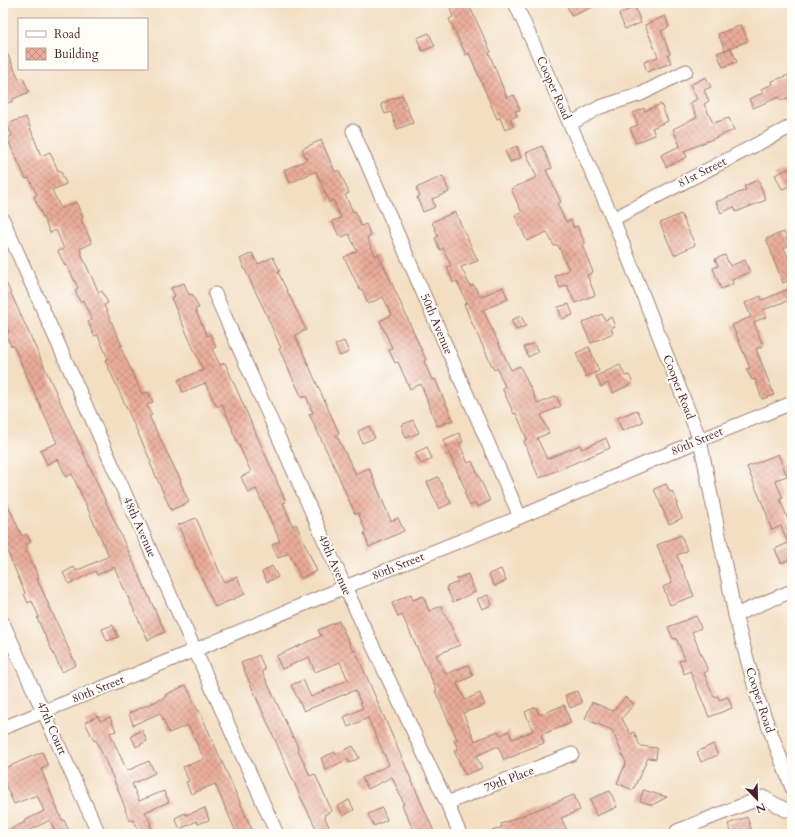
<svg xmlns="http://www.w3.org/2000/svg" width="795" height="837" viewBox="0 0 795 837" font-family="Cardo,serif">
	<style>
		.built { fill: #f3d4bf }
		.building { fill: url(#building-cross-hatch) }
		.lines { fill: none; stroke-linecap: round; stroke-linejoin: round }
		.minor-casing { stroke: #9e7e76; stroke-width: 15 }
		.minor { stroke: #fff; stroke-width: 13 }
		.labels { text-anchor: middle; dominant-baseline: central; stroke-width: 4; stroke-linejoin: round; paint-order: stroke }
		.street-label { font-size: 12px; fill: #4a1f2b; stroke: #fdfcf7 }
	</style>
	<defs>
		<pattern id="building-cross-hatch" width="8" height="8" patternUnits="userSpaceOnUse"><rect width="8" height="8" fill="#eaac99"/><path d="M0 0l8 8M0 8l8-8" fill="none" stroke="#c08b7d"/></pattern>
	</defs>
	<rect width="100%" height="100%" fill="#fdfcf7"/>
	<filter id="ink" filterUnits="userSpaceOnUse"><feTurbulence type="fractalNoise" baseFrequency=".025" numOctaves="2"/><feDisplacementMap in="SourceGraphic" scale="8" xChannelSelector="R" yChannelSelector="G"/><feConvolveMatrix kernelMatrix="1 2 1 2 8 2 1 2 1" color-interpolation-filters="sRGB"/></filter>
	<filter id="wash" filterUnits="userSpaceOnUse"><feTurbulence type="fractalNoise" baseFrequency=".012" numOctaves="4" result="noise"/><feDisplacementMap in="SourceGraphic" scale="16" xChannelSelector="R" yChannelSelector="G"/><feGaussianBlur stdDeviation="0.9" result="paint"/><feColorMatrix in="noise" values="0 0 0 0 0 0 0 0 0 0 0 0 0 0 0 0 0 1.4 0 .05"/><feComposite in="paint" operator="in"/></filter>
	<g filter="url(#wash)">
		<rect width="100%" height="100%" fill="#f3dec2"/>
		<path class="built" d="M3,651L21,692L22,698L20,703L3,712Z"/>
		<g id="blocks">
			<g class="building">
				<path d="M464,3H468L491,52L489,53L507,98L514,95L520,110L515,111L517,116L510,119L514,126L505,130L500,118L497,119L469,53L466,55L449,19L453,17L450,9Z"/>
				<path d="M566,3H602L571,16Z"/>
				<path d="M635,7L641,23L625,29L619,14Z"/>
				<path d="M665,16L669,27L661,31L670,54L668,55L671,63L647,72L644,62L658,57L645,25Z"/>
				<path d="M741,25L748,41L725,50L718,34Z"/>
				<path d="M429,33L435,46L422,51L417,38Z"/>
				<path d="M3,45L19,79L23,78L29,92L13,99V101L3,105Z"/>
				<path d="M731,48L737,62L723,67L717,53Z"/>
				<path d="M789,75L792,81V97L781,101L779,97L753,108L749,99L763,93L761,89L773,84L772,81Z"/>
				<path d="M706,77L711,87L704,90L709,101L704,104L713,123L729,118L734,130L684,151L687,157L666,167L661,155L680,146L673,129L697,117L690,103L697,99L690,85Z"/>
				<path d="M402,95L413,123L397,129L391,112L385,114L381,104Z"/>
				<path d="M661,104L668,121L652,128L655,135L636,143L630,128L638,125L633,113L644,108L645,111Z"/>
				<path d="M26,117L41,156L50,152L58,171L60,170L66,184L52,190L61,209L76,202L83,218L81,219L92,243L80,249L83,258L99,293L102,291L108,303L104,305L122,346H120L142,394L148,392L153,402L147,405L152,415L149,416L181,481L180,482L189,502L171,510L150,463L151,462L105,360L108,359L98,335L94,336L88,322L92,320L83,300L80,302L75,290L78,288L67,265L65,266L58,251L64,249L56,230L50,233L34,197L37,195L29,178L26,179L7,138L12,136L7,124Z"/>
				<path d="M321,140L335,172L339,170L349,193L345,195L353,212L355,211L361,226L366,224L371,236L367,238L375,255L378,254L385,268L426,360L424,361L432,380L435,379L453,420L437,426L421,384L410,389L398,362L395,363L389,350L392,348L380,321L392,315L383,297L368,304L362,289L360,290L344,257L357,251L349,234L340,238L332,221L341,218L333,200L329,202L316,171L290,183L284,170L307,160L302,149Z"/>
				<path d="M517,146L521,158L510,162L505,151Z"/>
				<path d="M542,146L552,168L546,170L561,202L557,204L566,222L571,220L574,228L577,226L585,243L582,245L584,250L593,272L587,275L595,295L575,303L567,285L560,288L555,276L569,270L558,245L554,246L547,232L527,241L515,215L522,213L511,189L537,177L526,153Z"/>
				<path d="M792,167V185L782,189L775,175Z"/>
				<path d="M443,176L449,192L432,199L435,207L423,212L417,197L420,196L416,188Z"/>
				<path d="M758,180L766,200L736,212L734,207L721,213L716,202L746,190L744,186Z"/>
				<path d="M455,212L478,261L461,267L470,286L474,285L480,297L503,287L508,299L483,310L511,370L520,366L538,404L556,396L561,406L541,415L549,433L537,438L547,459L580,445L582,449L606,438L610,448L539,478L524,441L527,439L516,413L514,414L502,388L505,387L497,368L494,370L471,321L464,304L467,303L457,281L453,283L447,267L451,266L443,248L440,250L435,238L438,236L432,222Z"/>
				<path d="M681,214L695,245L674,255L660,223Z"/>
				<path d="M784,232L789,245L784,248L792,267V279L783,283L771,253H772L766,239Z"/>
				<path d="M252,253L258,264L273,257L280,271L278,272L306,330L295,335L339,433L336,435L356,474L369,468L391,521L398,518L404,531L369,547L364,533L366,532L358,513L355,514L335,468L309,414L313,413L306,396L302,398L279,349L281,348L268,318L240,259Z"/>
				<path d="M725,255L730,266L745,260L750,272L732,280L733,284L721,289L713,268L718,266L715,259Z"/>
				<path d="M3,276L165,632L148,640L114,567L97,575L95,571L69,584L63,573L74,567L76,571L109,556L72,474L66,477L58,459L47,464L40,450L57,443L13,345L11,346L5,333L9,332L3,319Z"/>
				<path d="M184,283L189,295L192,294L199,308L195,309L207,336L210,334L216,347L212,349L220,365L225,363L286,502L283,503L293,526L296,524L317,571L301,578L289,553L278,558L272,545L280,541L256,489L248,493L241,477L251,472L232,430H233L222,404L217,407L205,383L183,392L178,380L203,370L171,298L175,296L171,288Z"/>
				<path d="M789,289L792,299L763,310L766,317L754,322L763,346L756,349L774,395L762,399L755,379L752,380L746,369L750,368L732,325L751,317L745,303L761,296L762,300Z"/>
				<path d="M569,304L573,315L562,319L558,307Z"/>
				<path d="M602,314L605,320L611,317L615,326L611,328L613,333L591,343L582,323Z"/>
				<path d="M521,316L526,326L516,330L511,320Z"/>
				<path d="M344,341L349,352L340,356L335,345Z"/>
				<path d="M534,343L538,352L528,357L524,347Z"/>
				<path d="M589,347L599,371L586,377L576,353Z"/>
				<path d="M620,365L625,376L629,375L633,383L613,393L608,383L601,387L596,376Z"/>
				<path d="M637,410L643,422L622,431L617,418Z"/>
				<path d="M413,420L419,433L406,438L401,425Z"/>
				<path d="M369,426L375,438L362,443L358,431Z"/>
				<path d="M459,433L463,442L459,443L468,463L472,461L490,501L477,507L475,503L470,506L464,492L466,491L443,440Z"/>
				<path d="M427,447L432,459L421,464L415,453Z"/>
				<path d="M778,454L787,476L775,480L783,498L780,499L792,530V558L781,563L775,549L788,543L781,526L772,530L767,518L768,517L747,467Z"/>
				<path d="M438,477L451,503L439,509L427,482Z"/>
				<path d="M666,484L670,492L672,491L678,503L676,504L682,518L669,524L654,489Z"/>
				<path d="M3,495L22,536L26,534L31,542L26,545L27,548L26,549L39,578L37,579L76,665L62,672L37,618L39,617L32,601L28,603L24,594L25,593L3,541Z"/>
				<path d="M196,518L224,582L237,577L245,594L215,607L178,525Z"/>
				<path d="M681,535L687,551L677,555L694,596L670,605L663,587L672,583L657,545Z"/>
				<path d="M272,566L278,577L267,582L262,572Z"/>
				<path d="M501,569L506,581L494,586L489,574Z"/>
				<path d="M468,574L475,592L453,602L446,587L458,582L456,579Z"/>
				<path d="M411,594L413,600L423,596L429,611L441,606L460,645L436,655L446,674L468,665L473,676L457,683L465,700L480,693L485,705L463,713L475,741L498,731L501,735L509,731L512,739L533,731L525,712L536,707L539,715L564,705L571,723L541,735L544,743L518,753L519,754L504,760L498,746L476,756L482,768L465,775L454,751L458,749L454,740L457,739L435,691H437L402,615L398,617L392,603Z"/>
				<path d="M488,595L492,605L482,609L477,599Z"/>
				<path d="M696,616L701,628L692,632L708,671L704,673L714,697L718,696L719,700L728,697L732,708L709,717L690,671L684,674L679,661L685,659L676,638L673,639L668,627Z"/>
				<path d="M339,621L353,651L355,650L435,834H415L402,805L404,804L392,777L368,789L362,778L389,765L368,718L348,727L344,717L363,708L355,690L304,711L291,685L303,680L311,697L348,680L340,662L315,672L309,657L282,669L276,656L321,636L318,630Z"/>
				<path d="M113,625L118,637L107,641L102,629Z"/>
				<path d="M259,655L265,670L262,671L293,738L294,737L298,747H297L310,776L315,774L332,811L324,815L332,834H319L300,796L241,663Z"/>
				<path d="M186,685L198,711L199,710L254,834H237L215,784L191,794L186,782L189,781L183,767L204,759L188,725L169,733L160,713L133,725L129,713L166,697L165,695Z"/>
				<path d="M577,691L582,703L570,708L565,695Z"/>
				<path d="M625,697L634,704L622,718L630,734L634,732L640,746L657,748L656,759L648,758L633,790L617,783L626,763L612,730L585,719L592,702L613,711Z"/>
				<path d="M98,716L100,721L110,717L116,731L110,733L127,771L149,761L155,773L132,784L139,801L164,791L169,802L145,812L151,824L150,825L154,834H140L133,820L130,821L125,810H126L114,780L96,740L94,741L85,722Z"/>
				<path d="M142,730L147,741L136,747L131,736Z"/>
				<path d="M713,744L718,755L701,762L697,752Z"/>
				<path d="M353,746L359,758L349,763L348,759L326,770L321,758L335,752L336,754Z"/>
				<path d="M42,752L48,766L41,769L62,820H64L70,834H56L50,820L22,834H3V833L25,822L24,821L44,811L37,795L14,804L5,784L3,785V769Z"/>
				<path d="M643,790L667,797L652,805L640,801Z"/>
				<path d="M610,791L617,807L596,816L590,799Z"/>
				<path d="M574,795L580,810L561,818L569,834H485L502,827L501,824Z"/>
				<path d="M349,800L354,810L343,816L338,806Z"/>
				<path d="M205,808L209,820L198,824L197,821L180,829L175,818L185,813L186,815Z"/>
				<path d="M382,808L387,820L374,826L368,814Z"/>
				<path d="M747,817L753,834H732L728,824Z"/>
			</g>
		</g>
	</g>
	<g filter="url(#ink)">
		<use href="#blocks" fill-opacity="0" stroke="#9e7e76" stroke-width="1"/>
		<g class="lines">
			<defs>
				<g id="minor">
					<path d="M515,3L613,219L700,440L735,615L758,699L792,788"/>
					<path d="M570,124L600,107L641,94L686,71"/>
					<path d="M353,131L520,517"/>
					<path d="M613,219L792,126"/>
					<path d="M3,220L277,834"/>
					<path d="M215,294L345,587L447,803L460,834"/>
					<path d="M735,615L792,591"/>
					<path d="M3,623L99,834"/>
					<path d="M3,728L195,650L345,587L520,517L700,440L792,403"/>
					<path d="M447,803L572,754"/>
					<path d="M676,834L677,831L763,797L786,810L792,808"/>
				</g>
			</defs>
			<use href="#minor" class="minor-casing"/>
			<use href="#minor" class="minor"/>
		</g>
	</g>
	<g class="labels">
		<g class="street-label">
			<text transform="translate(554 88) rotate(66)">Cooper Road</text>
			<text transform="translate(702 172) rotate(-27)">81st Street</text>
			<text transform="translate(437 324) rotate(67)">50th Avenue</text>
			<text transform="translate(679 387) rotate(69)">Cooper Road</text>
			<text transform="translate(697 441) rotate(-23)">80th Street</text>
			<text transform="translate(140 527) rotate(66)">48th Avenue</text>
			<text transform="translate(335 565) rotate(66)">49th Avenue</text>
			<text transform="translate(398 566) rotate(-22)">80th Street</text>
			<text transform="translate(98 689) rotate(-22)">80th Street</text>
			<text transform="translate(760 700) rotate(72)">Cooper Road</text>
			<text transform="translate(52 728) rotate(66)">47th Court</text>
			<text transform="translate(509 779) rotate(-21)">79th Place</text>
		</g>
	</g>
	<rect width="795" height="837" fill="none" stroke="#fdfcf7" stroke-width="16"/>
	<rect x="18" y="18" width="130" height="52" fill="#fdfcf7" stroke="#b5a4a5"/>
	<rect x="26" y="31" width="20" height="6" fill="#ffffff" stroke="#b5a4a5"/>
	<text x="54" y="38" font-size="12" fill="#4a1f2b">Road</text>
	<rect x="26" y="48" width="20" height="12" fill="url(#building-cross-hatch)" stroke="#b5a4a5"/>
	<text x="54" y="58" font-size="12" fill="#4a1f2b">Building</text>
	<g transform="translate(757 799) rotate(157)" stroke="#fdfcf7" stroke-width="3" paint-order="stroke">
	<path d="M0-3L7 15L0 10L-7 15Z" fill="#4a1f2b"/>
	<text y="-6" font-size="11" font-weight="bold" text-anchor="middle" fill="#4a1f2b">N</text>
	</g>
</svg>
